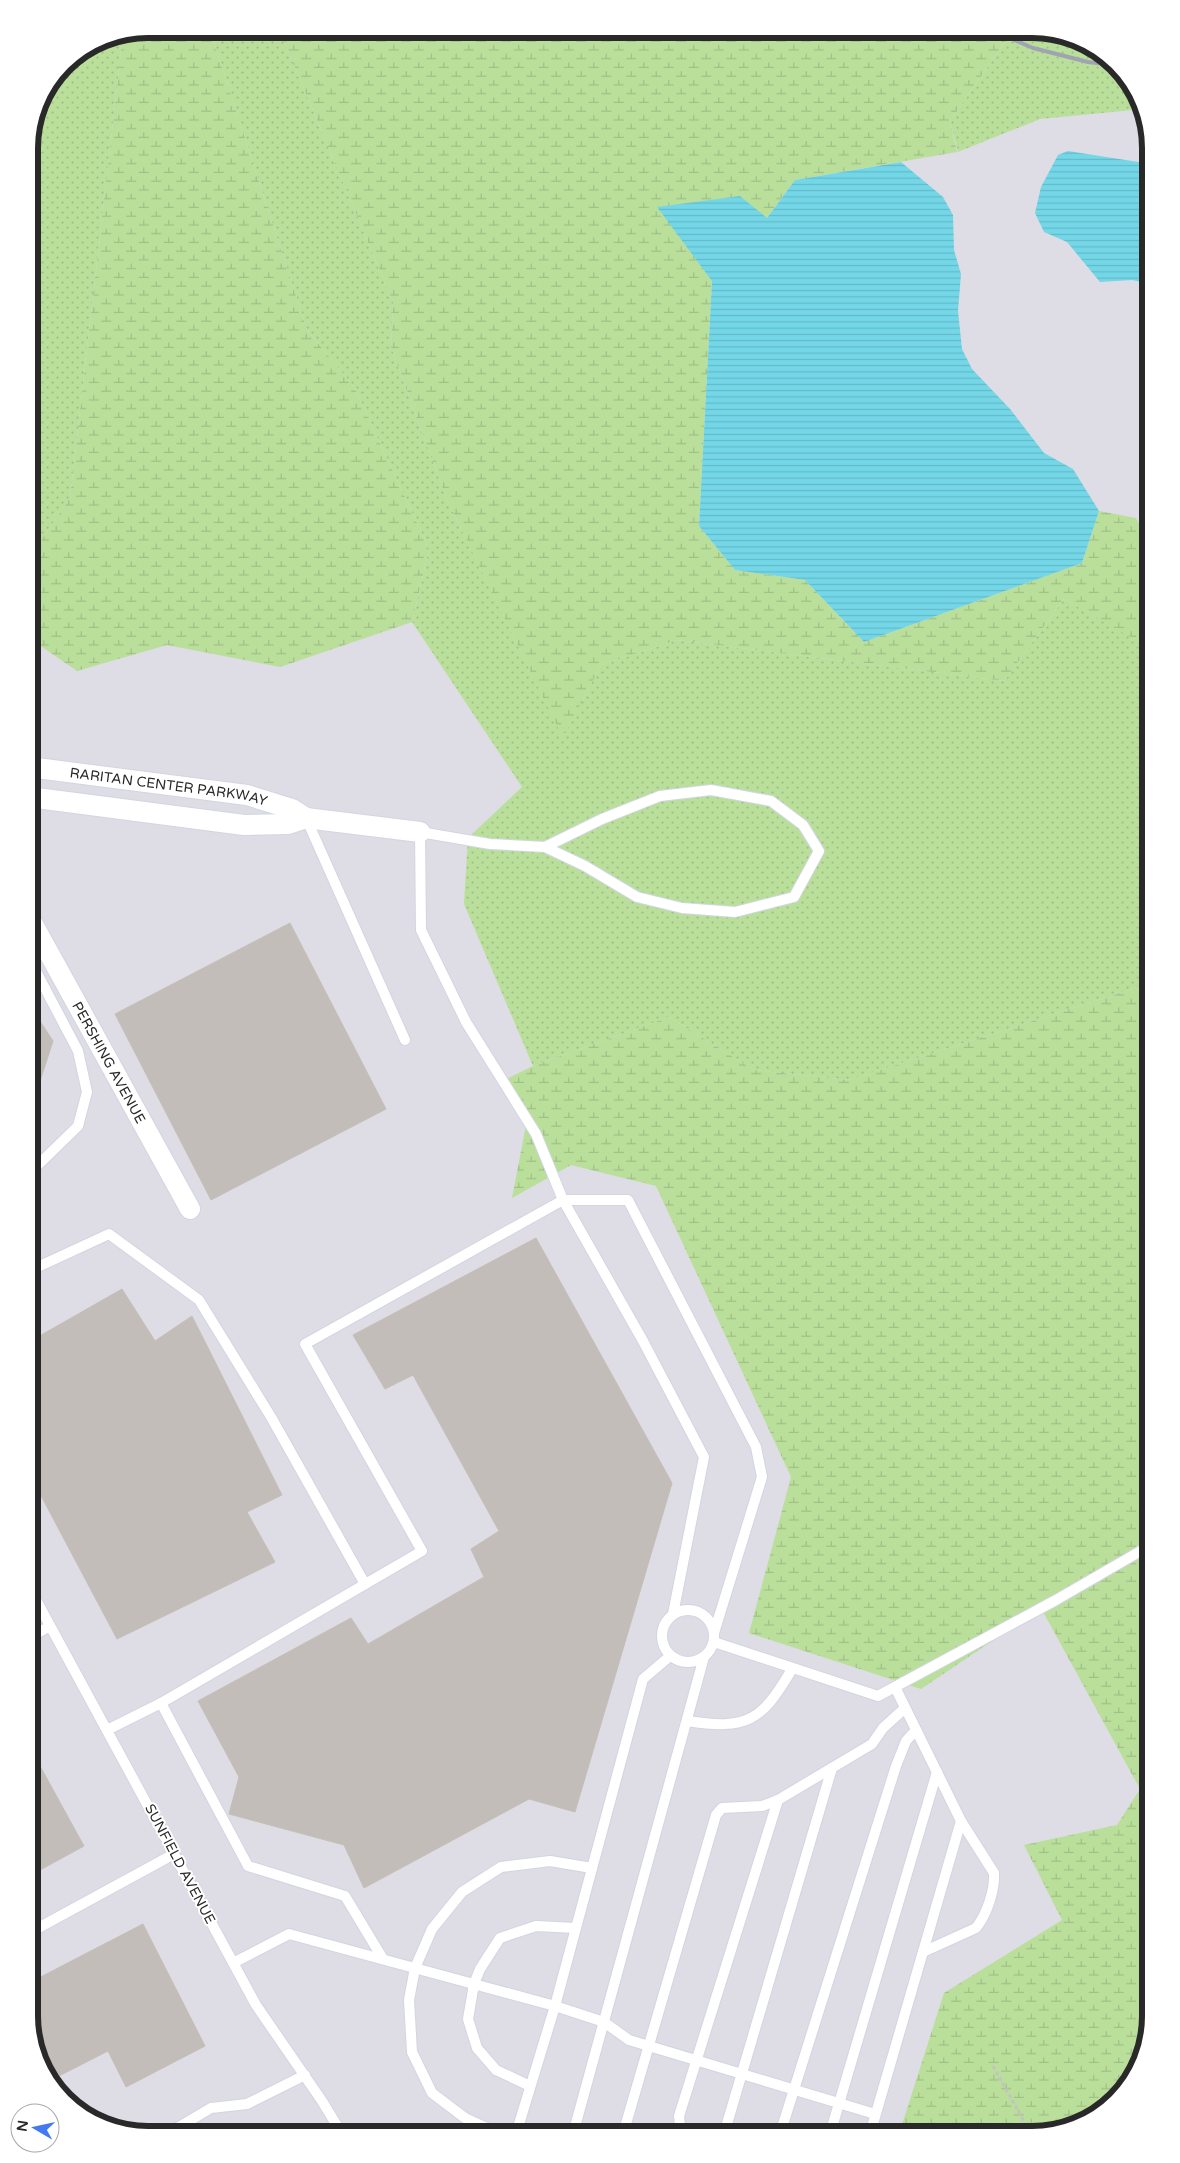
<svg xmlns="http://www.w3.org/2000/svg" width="1180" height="2163" viewBox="0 0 1180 2163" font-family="'Varela Round',sans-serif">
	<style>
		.industrial { fill: #dedce4 }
		.grass { fill: url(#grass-dots) }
		.wetland { fill: url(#wetland-marsh) }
		.water { fill: url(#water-rules) }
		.building { fill: #c3bdb9; stroke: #c6beb6 }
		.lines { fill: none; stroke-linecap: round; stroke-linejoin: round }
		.lane-casing { stroke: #d1d6e2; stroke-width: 12 }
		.street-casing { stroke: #d1d6e2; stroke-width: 22 }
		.path { stroke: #c3c3c3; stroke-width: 3; stroke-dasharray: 4 2.5; stroke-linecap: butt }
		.lane { stroke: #fff; stroke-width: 10 }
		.street { stroke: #fff; stroke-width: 20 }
		.rail { stroke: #9fa4b3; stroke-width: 4 }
		.labels { text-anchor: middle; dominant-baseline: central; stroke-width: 4; stroke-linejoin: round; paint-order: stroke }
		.street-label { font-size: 14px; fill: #292929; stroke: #fff }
		.rim { fill: none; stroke: #292929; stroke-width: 6 }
	</style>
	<defs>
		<pattern id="grass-dots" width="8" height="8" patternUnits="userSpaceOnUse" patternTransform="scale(1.25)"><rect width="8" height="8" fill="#badf9b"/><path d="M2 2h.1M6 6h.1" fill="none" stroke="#a0bf86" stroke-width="1.8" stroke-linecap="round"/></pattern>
		<pattern id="wetland-marsh" width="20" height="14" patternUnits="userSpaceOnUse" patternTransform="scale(1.25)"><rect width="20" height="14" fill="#badf9b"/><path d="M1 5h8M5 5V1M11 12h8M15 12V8" fill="none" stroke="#a0bf86"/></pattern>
		<pattern id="water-rules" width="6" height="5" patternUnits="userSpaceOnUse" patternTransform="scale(1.25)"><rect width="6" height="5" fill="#74d7e8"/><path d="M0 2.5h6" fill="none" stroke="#64b9c7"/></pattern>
	</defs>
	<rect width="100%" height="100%" fill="#ebe3dc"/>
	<path class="industrial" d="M148,29H1040L1104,53L1142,102L1151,148V2015L1131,2081L1078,2125L1032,2134H140L82,2114L38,2061L29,2015V140L38,102L64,63L103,38Z"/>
	<g class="grass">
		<path d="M189,29H279L393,302L391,347L447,500L563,737L601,665L677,640L1004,681L1064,599L1148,646L1146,537L1151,538V983L849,1080L754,1070L669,1017L533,1066L464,904L468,838L522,787L412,622L429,549L354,387L307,330L210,30Z"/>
		<path d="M1014,29H1040L1104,53L1142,102L1143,109L1040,119L958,152L950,121Z"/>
		<path d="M123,34L70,498L29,558V140L38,102L64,63L103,38Z"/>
	</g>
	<g class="wetland">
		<path d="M148,29L210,30L307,330L354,387L429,549L412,622L280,667L167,645L77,671L29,638V558L70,498L123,34Z"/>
		<path d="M279,29H1014L950,121L957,152L795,180L767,218L658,207L712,280L699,526L735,570L805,580L864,642L1082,563L1099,511L1136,518L1146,537L1148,647L1064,599L1004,681L677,640L601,665L563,738L447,500L391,347L393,302Z"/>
		<path d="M1151,983V2015L1131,2081L1078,2125L1032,2134H899L944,1993L1062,1920L1024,1845L1117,1825L1140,1789L1041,1608L921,1689L749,1633L791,1477L656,1186L571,1165L512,1198L528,1115L498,1083L533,1066L669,1017L754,1070L849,1080Z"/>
	</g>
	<g class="water">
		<path d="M1068,151L1151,164V284L1132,280L1100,282L1067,242L1044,232L1035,213L1041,187L1058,155Z"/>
		<path d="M901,162L943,197L953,215L954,250L961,274L958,311L962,349L972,369L1010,409L1044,453L1073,469L1099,511L1082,563L864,642L805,580L735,570L699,526L712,281L657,207L740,196L767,218L795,180Z"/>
	</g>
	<g class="building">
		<path d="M290,923L386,1109L211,1200L115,1014Z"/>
		<path d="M29,1004L53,1041L32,1106L29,1105Z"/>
		<path d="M536,1238L672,1483L575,1812L529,1799L364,1888L344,1845L229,1814L239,1777L198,1701L351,1618L368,1644L484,1577L471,1549L499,1531L413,1375L385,1389L353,1335Z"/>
		<path d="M122,1289L155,1341L192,1316L282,1495L247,1512L275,1562L117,1639L29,1473V1342Z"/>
		<path d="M29,1746L84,1846L29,1876Z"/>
		<path d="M143,1924L205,2046L126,2087L108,2051L53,2079L38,2061L29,2015V1983Z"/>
	</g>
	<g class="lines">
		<defs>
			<g id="lane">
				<path d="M306,818L405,1040"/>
				<path d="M545,847L602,819L660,796L711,790L771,801L803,825L819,851L794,897L735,912L682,908L637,897L585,866L545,847L490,844L420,832L421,930L466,1022L536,1134L563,1200H628L756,1447L762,1477L714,1633"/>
				<path d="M29,1169L40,1163L78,1126L87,1092L78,1051L29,958"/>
				<path d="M29,1271L109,1234L199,1300L271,1417L365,1584"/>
				<path d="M29,1587L256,2005L322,2101L342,2134"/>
				<circle cx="688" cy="1636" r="26"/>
				<path d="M29,1638L50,1626"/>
				<path d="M714,1642L878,1696L1056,1600L1151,1545"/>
				<path d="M161,1703L248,1866L345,1896L383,1959"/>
				<path d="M687,1721C747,1730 761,1722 792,1669"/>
				<path d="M107,1730L161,1703L422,1551L305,1344L563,1200L643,1341L704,1457L673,1614"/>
				<path d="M29,1933L174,1854"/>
				<path d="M923,1952L976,1928C987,1914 995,1890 994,1873L961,1821"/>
				<path d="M233,1963L289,1934L555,2006L604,2022L629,2040L875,2114"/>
				<path d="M530,2086L496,2070L477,2048L468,2019L474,1984L480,1969L500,1938L536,1926L576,1928"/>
				<path d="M167,2134L211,2108L247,2104L305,2075"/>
				<path d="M500,2134L465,2118L432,2093L412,2052L409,2000L415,1968L432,1929L462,1892L501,1867L550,1861L592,1868"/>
				<path d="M516,2134L555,2006L643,1679L670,1656"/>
				<path d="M573,2134L704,1657"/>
				<path d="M623,2134L716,1815L722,1808L762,1806L778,1800L872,1744L883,1728L905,1708"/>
				<path d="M685,2134L680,2126L679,2116L778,1800"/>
				<path d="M724,2134L832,1768"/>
				<path d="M780,2134L896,1766L906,1741L916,1730"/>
				<path d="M830,2134L937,1772"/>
				<path d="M870,2134L961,1821L895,1687"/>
			</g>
			<g id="street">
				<path id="s1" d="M29,767L247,795L292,809L306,818"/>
				<path d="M29,797L244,825L288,824L306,818L420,832"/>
				<path id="s2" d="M29,917L190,1209"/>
			</g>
		</defs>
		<use href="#lane" class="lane-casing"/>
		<use href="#street" class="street-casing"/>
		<path class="path" d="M993,2066L1031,2134"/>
		<use href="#lane" class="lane"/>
		<use href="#street" class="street"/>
		<path class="rail" d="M989,29L1033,48L1088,62L1114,65"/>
	</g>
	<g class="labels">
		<g class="street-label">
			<text stroke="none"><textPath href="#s1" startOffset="141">RARITAN CENTER PARKWAY</textPath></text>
			<text stroke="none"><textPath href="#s2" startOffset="166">PERSHING AVENUE</textPath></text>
			<text transform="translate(180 1864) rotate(62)">SUNFIELD AVENUE</text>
		</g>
	</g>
	<path d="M0 0H1180V2163H0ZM148 38H1032A110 110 0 0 1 1142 148V2016A110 110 0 0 1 1032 2126H148A110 110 0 0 1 38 2016V148A110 110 0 0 1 148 38Z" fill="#fff" fill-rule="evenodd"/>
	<path class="rim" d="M148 38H1032A110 110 0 0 1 1142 148V2016A110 110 0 0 1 1032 2126H148A110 110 0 0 1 38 2016V148A110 110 0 0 1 148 38Z"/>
	<g transform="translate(35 2128) rotate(279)"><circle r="24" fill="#ffffff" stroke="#a9a9a9"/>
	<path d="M0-4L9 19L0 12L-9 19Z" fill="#4379f1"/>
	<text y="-8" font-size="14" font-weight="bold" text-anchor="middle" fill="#292929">N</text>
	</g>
</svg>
